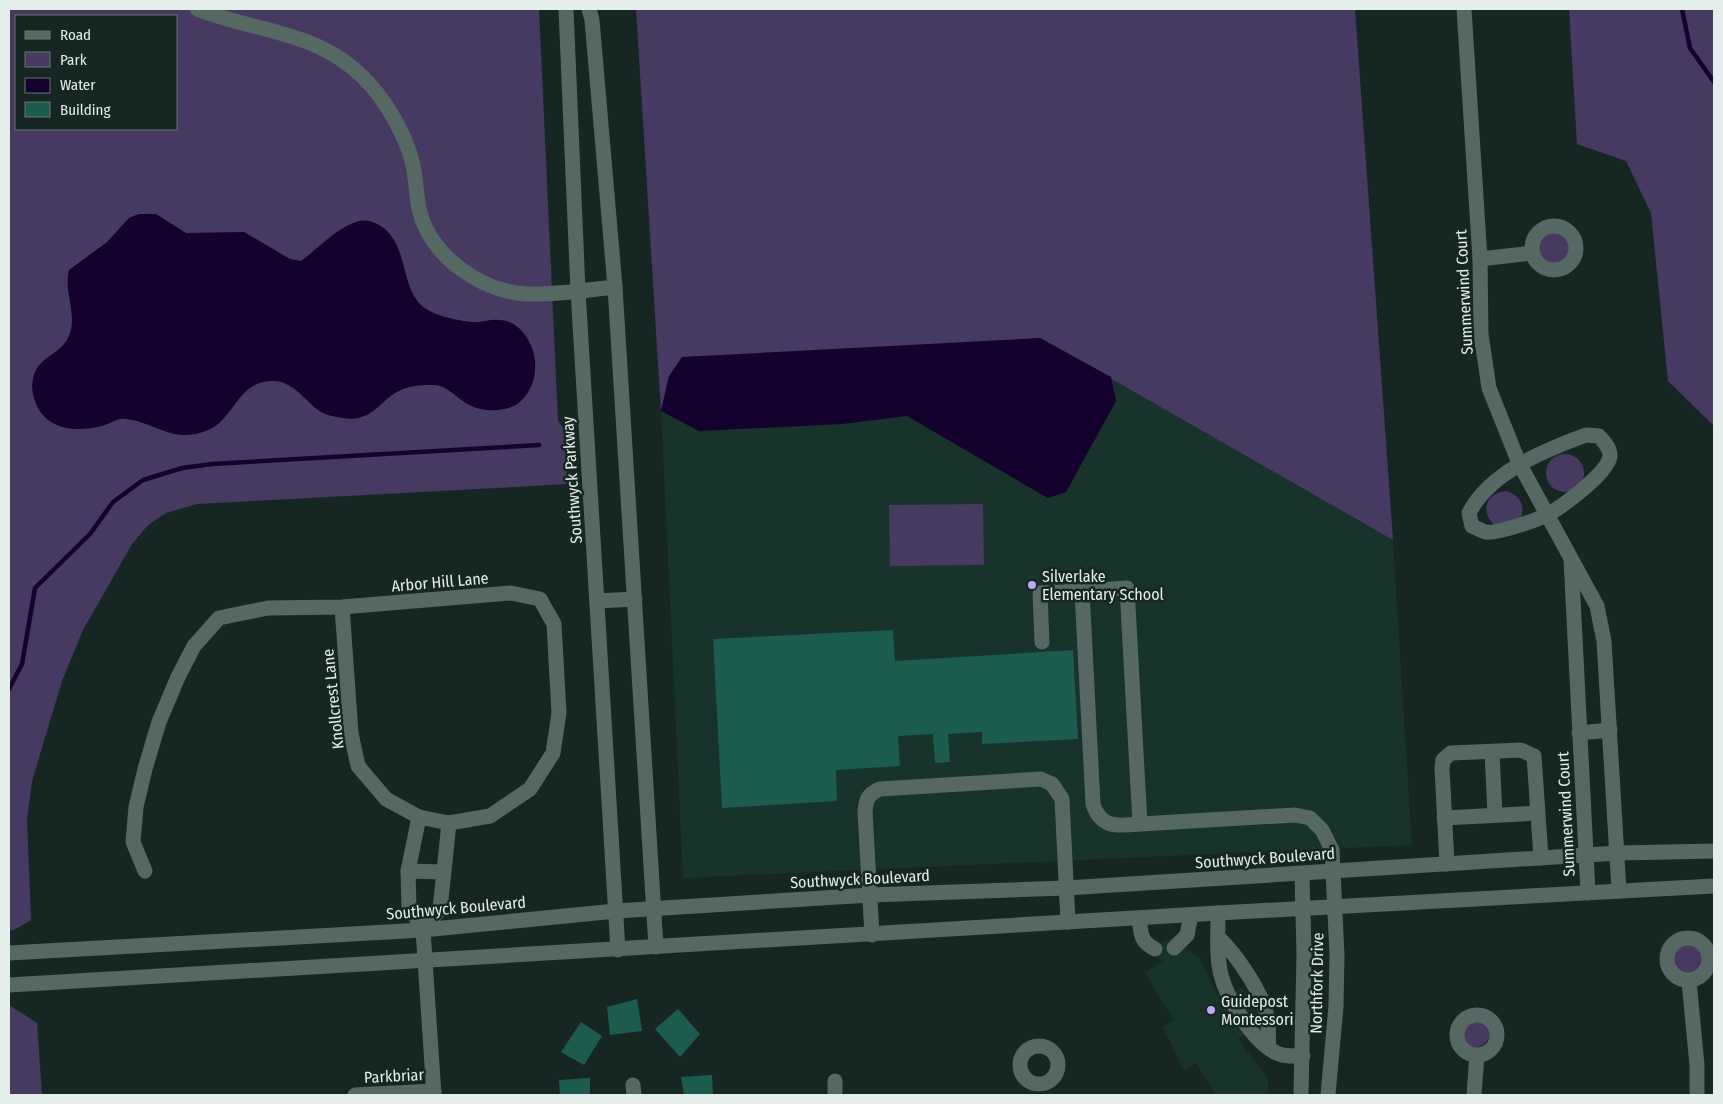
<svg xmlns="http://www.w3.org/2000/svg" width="1723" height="1104" viewBox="0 0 1723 1104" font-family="'Fira Sans Condensed',sans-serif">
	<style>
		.built { fill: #18322c }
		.green { fill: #473a62; fill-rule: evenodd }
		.water { fill: #14012e }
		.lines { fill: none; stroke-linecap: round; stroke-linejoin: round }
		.stream { stroke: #14012e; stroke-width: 4.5 }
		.building { fill: #1c5c4f }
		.minor { stroke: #556863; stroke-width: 15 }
		.poi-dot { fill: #bfa9f4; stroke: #162723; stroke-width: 2 }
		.labels { text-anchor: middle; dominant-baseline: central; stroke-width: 5; stroke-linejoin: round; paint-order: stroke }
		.street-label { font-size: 16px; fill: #e3eeea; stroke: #162723 }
		.poi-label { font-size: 16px; fill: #e3eeea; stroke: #162723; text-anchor: start }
	</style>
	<rect width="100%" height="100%" fill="#162723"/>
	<g class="built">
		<path d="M1111,377L1393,540L1412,845L683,878L661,411L699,430L842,424L907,415L1048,498L1116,401Z"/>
		<path d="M1171,939L1200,958L1220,1000L1243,987L1262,1022L1238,1039L1268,1079L1269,1089L1265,1095H1216L1196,1063L1184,1071L1163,1027L1174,1020L1145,973L1163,961L1158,959L1155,944Z"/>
	</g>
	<g class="green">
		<path d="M9,9H539L558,421L565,430L568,484L197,504L166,513L148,525L132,544L83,630L62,681L32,781L27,819L31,920L14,930L9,931ZM16,16H176V129H16Z"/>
		<path d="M636,9H1355L1393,540L1040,338L669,376L661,411Z"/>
		<path d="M1569,9H1714V426L1668,381L1651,213L1626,161L1577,144Z"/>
		<circle cx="1550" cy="247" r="19"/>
		<circle cx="1565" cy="473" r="19"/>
		<path d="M1506,491C1520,495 1525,505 1521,518L1494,525C1480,511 1486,493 1506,491Z"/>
		<path d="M983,504L984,565L890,566L889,505Z"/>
		<circle cx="1688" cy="961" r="19"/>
		<path d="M9,1005L37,1023L42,1095H9Z"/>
		<circle cx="1472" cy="1029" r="19"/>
	</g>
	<g class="water">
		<path d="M139,214H156L186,233L244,232L290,259L301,261C318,249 348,216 369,221C410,232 398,283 421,305C433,316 456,320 472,322C481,323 490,319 499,320C519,320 533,342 535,360C536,376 533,388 522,400C515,407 507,409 498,410C461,413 456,387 435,385C424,385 414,385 403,389C380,398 374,423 343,418C335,417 324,415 318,410C305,400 292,381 274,381C237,380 235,419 208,430C173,445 156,422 125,419C118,418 111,423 105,425C81,432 51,432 38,408C32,396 30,385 35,372C42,356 61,353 68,338C79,316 63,293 69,270L107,242L129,218Z"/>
		<path d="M1040,338L1111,377L1116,401L1066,492L1048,498L907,416L842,424L699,431L661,411L669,376L682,357Z"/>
	</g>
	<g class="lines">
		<g class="stream">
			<path d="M1682,9L1690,48L1714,82"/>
			<path d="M9,689L22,664L35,588L90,534L113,502L143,480L182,468L212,464L539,445"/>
		</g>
	</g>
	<g class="building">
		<path d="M893,630L895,661L1073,650L1078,739L982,744V732L948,734L950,762L935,763L933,734L898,736L900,766L836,770L837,801L722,808L713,639Z"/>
		<path d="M637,999L642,1031L610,1035L607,1007Z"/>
		<path d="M678,1009L700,1034L680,1057L655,1029Z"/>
		<path d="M581,1022L602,1036L584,1065L561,1052Z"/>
		<path d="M712,1075L713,1095H684L681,1077Z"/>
		<path d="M590,1078V1095H560L559,1080Z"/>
	</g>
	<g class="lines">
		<g class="minor">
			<path d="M197,9C261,34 324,30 373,88C389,107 405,135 412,161C416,176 416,193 419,209C430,256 481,292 528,294C557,295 587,290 615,287"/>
			<path d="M566,9L578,291L618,950"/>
			<path d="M589,9L592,20L615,287L656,947"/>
			<path d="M1464,9L1480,259L1481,334L1489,388L1519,463L1597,606L1604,641L1619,891"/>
			<circle cx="1554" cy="248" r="22"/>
			<path d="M1480,259L1532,253"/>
			<path d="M1586,435L1599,436C1604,442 1610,447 1610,456C1608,473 1564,505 1549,514C1540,519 1497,534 1486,532C1482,531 1477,528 1472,526L1469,513C1490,472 1545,450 1586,435Z"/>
			<path d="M1571,559L1588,893"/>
			<path d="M597,601L635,599"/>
			<path d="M1042,642L1040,593L1082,591"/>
			<path d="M1579,733L1610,730"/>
			<path d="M1492,752L1495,815"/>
			<path d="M419,817L408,871L409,906L423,930L434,1095"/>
			<path d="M1444,818L1538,813"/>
			<path d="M1140,824L1127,588L1082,591L1093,804C1101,829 1118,826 1140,824L1295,815L1310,818L1322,830L1332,850L1337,955L1336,1006L1328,1095"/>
			<path d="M1447,864L1442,768L1443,760L1451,753L1521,750L1534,756L1541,858"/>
			<path d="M145,871L133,842L136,807L145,769L159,722L178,677L194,646L219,618L268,608L342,607L511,593L540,599L554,624L559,713L553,753L530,789L490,816L449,823L419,817L386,799L358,766L351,733L342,607"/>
			<path d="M408,871L443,872"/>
			<path d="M1218,913C1218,933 1216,956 1221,975C1227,999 1252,1039 1273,1051C1281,1057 1293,1056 1303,1056"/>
			<path d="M1139,918C1141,933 1140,942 1155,949"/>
			<path d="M423,930L440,909L449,823"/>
			<path d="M872,935L865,812C866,799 868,794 880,789L1041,779L1052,784L1062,799L1068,922"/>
			<path d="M1218,937C1236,954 1263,993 1267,1017C1269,1027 1268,1038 1269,1048"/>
			<circle cx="1688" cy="959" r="21"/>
			<path d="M1174,948L1187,935L1191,915"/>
			<path d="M9,953L423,930L616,911L870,895L1066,888L1618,853L1714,851"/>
			<path d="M1689,981L1697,1065V1095"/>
			<path d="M9,985L1218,913L1714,886"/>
			<circle cx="1477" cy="1035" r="20"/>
			<circle cx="1039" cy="1065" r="19"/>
			<path d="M835,1081V1095"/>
			<path d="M633,1085L634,1095"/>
			<path d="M355,1095L434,1091"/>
			<path d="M1301,1095L1304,954L1302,874"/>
			<path d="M1474,1095L1477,1055"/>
		</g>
	</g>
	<g class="poi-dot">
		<circle cx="1032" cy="585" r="5"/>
		<circle cx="1211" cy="1010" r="5"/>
	</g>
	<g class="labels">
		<g class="street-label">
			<text transform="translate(1464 292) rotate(-93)">Summerwind Court</text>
			<text transform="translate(572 480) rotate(-94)">Southwyck Parkway</text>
			<text transform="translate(440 582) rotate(-5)">Arbor Hill Lane</text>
			<text transform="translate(333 699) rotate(-96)">Knollcrest Lane</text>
			<text transform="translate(1566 814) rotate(-93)">Summerwind Court</text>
			<text transform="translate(1265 858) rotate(-4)">Southwyck Boulevard</text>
			<text transform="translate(860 879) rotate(-3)">Southwyck Boulevard</text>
			<text transform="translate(456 908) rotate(-5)">Southwyck Boulevard</text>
			<text transform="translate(1317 983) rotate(-89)">Northfork Drive</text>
			<text transform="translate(394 1076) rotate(-3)">Parkbriar</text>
		</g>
		<g class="poi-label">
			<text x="1042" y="576">Silverlake<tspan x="1042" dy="18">Elementary School</tspan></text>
			<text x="1221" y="1001">Guidepost<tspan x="1221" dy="18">Montessori</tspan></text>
		</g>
	</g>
	<rect width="1723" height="1104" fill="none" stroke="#e3eeea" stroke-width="20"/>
	<rect x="15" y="15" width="162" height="115" fill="#162723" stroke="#687773"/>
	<rect x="25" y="31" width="25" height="8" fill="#556863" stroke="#687773"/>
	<text x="60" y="40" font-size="15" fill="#e3eeea">Road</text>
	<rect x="25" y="52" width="25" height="15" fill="#473a62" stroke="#687773"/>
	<text x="60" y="65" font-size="15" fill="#e3eeea">Park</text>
	<rect x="25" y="78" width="25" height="15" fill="#14012e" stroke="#687773"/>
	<text x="60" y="90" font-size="15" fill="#e3eeea">Water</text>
	<rect x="25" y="102" width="25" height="15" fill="#1c5c4f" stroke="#687773"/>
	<text x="60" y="115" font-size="15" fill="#e3eeea">Building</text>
</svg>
